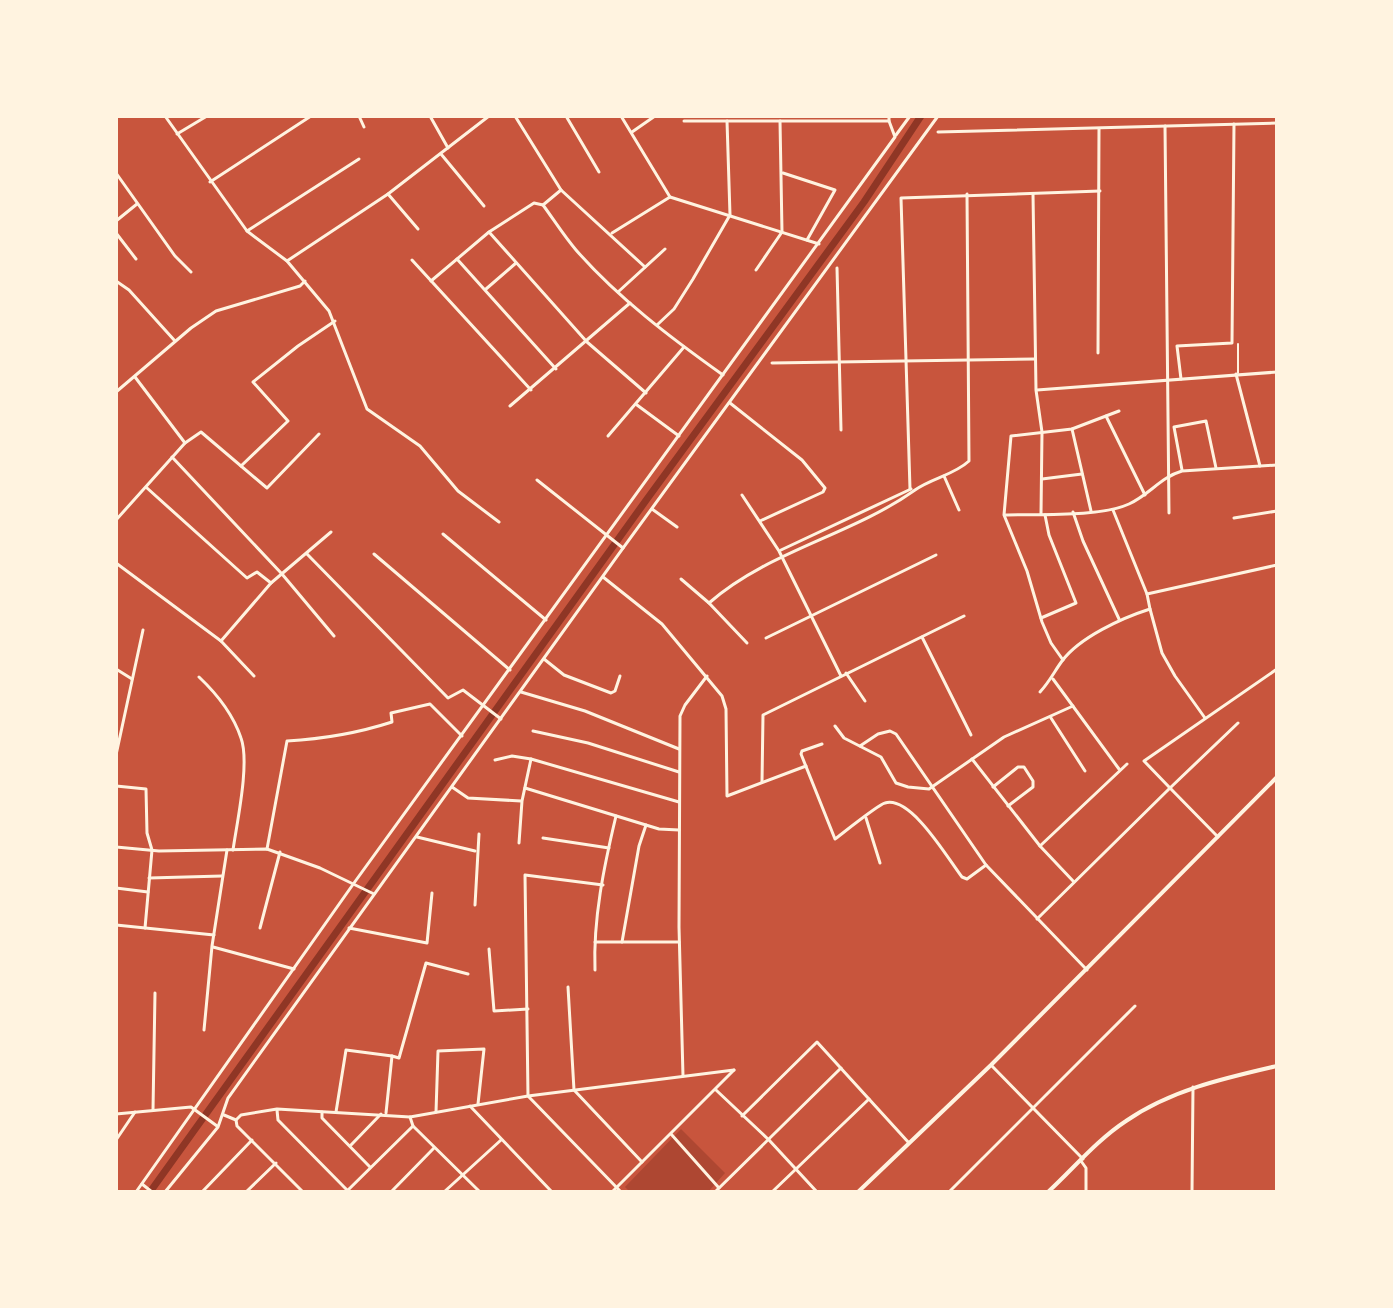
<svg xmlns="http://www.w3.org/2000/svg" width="1393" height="1308" viewBox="0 0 1393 1308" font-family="Mulish,sans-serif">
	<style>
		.green { fill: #ae4732 }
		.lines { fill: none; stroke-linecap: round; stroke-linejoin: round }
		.canal { stroke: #8f3625; stroke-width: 7 }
		.pedestrian { stroke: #fff3e0; stroke-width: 2 }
		.minor { stroke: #fff3e0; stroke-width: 3 }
		.tertiary { stroke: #fff3e0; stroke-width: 4 }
	</style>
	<rect width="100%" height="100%" fill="#c8553d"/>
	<path class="green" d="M681,1129L725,1173L708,1192H630L625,1187Z"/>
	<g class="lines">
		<path class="canal" d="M150,1192L647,499L864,202L921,116"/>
		<path class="pedestrian" d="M1238,344V373"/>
		<g class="minor">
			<path d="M165,116L247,231L287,261L329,311L367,409L420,446L458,491L499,522"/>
			<path d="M359,116L364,127"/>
			<path d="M430,116L448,148"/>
			<path d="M515,116L561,190L645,267"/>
			<path d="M566,116L599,172"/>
			<path d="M621,116L670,197L819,244"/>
			<path d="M684,121H889V116"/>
			<path d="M1165,126L1169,513"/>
			<path d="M632,132L655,116"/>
			<path d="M938,132L1277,123"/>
			<path d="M177,134L207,116"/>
			<path d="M896,135L910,116"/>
			<path d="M441,154L484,206"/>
			<path d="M116,173L175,256L191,272"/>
			<path d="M783,173L835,190L807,240"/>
			<path d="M210,182L311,116"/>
			<path d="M388,194L418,229"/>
			<path d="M1033,194L1036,390L1042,432L1041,514"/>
			<path d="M543,205C554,220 564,236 576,250C618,298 671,338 723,375"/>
			<path d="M116,221L137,204"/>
			<path d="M247,231L359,159"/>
			<path d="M489,232L587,342L646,393"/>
			<path d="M116,233L136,259"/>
			<path d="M612,233L670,197"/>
			<path d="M457,259L556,369"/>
			<path d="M412,260L531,390"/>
			<path d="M287,261L388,194L489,116"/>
			<path d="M837,268L841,430"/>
			<path d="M756,270L782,232L780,121"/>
			<path d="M116,281L129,290L175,341"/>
			<path d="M431,281L489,232L534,203L543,205L561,190"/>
			<path d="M486,289L516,263"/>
			<path d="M618,292L665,249"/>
			<path d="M657,325L674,309L693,279L730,215L727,121"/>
			<path d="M1098,353L1099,129"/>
			<path d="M772,363L1035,359"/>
			<path d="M1236,374L1260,466"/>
			<path d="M1181,379L1177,346L1232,343L1234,124"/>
			<path d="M1037,390L1277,372"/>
			<path d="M116,392L191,328L216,311L300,286L305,281"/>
			<path d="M730,403L802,460L825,488L823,492L760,521"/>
			<path d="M637,405L679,436"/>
			<path d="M510,406L630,303"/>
			<path d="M1106,416L1145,495"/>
			<path d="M1072,429L1091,511"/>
			<path d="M608,436L684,347"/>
			<path d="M185,443L201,432L267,488L319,434"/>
			<path d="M172,457L282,574L334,636"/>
			<path d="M241,466L288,421L253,382L298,346L335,321"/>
			<path d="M1182,470L1174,427L1206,421L1216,468"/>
			<path d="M944,476L959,510"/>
			<path d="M1042,479L1082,474"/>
			<path d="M537,480L623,548"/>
			<path d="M147,488L247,578L257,572L271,583"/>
			<path d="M910,489L901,198L1100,191"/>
			<path d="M742,495L779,551L841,676"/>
			<path d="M652,509L677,527"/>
			<path d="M1113,510L1147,594L1277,565"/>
			<path d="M1073,512L1083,541L1119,619"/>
			<path d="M1005,515C1039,514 1101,517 1129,504C1149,495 1161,477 1182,471L1277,465"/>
			<path d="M1234,518L1277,511"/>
			<path d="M116,520L185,443L135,377"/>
			<path d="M443,534L546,620"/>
			<path d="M781,550L911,489"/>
			<path d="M307,554L448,698L463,690L501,719"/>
			<path d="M374,554L510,670"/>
			<path d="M116,563L221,641L254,676"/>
			<path d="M603,577L662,624L722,696L726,709L727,796L806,766"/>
			<path d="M681,579L709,603L747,643"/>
			<path d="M709,603C768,551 852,535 915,490C932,478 954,475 969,461L967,194"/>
			<path d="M1150,609L1162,653L1175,676L1205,718"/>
			<path d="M1041,618L1076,603L1049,535L1045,515"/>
			<path d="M922,637L971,735"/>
			<path d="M766,638L936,555"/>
			<path d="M221,641L271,583L331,532"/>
			<path d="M544,659L564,675L611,693L615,691L620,676"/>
			<path d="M1063,660L1051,643L1042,622L1027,571L1004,515L1011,436L1072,429L1119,411"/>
			<path d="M116,669L132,679"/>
			<path d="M846,673L865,701"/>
			<path d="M199,677C217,694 233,714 241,738C250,763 237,822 233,850"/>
			<path d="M1053,679L1119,769"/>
			<path d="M521,692L585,711L679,749"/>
			<path d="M1040,692C1050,681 1054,672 1062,661C1080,637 1122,618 1150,609L1147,594"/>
			<path d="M1051,718L1085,771"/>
			<path d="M1238,723L1170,788L1144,761L1277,669"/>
			<path d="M835,726L844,738L881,757L896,783L908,787L929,789L1004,737L1073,706"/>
			<path d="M533,731L588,743L679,772"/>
			<path d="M822,744L802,751L801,754L835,839C843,833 879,804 885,803C911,795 948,859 962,877L967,879L986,865"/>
			<path d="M860,746L878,734L890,731L896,734L986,865L1087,970"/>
			<path d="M116,755L143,630"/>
			<path d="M972,759L1040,846L1074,882"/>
			<path d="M495,760L512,756L531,759L679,802"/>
			<path d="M762,782L763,715L964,616"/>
			<path d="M116,786L146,789L147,833L152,850L145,928"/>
			<path d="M452,787L468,798L521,801"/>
			<path d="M993,787L1018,767H1024L1033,781V787L1008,806"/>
			<path d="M525,788L659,829L679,830"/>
			<path d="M866,818L880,863"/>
			<path d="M417,837L475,851"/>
			<path d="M543,838L609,848"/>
			<path d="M519,843L522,801L531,759"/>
			<path d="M1040,846L1127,764"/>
			<path d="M116,847L159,851L267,849L320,868L374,894"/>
			<path d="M267,849L287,741C323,739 358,733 392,722L391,713L430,704L462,736"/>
			<path d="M149,878L222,876"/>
			<path d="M603,885L525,875L528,1096L621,1192"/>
			<path d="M116,888L148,892"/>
			<path d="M475,905L479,834"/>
			<path d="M1037,919L1170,788L1218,837"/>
			<path d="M116,925L214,935"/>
			<path d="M260,928L280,852"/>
			<path d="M349,928L427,943L432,893"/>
			<path d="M595,942H679"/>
			<path d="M622,942L639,846L646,825"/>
			<path d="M213,947L294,969"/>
			<path d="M489,949L494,1011L528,1009"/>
			<path d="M595,970C593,919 604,866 616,816"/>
			<path d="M568,987L574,1090L642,1162"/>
			<path d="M204,1030L212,946L227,850"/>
			<path d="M991,1065L1083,1159"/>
			<path d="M683,1076L679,927L680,716L685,705L707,676"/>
			<path d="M716,1090L769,1140L817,1192"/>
			<path d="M470,1106L552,1192"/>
			<path d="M153,1110L155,993"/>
			<path d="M277,1110L278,1120L347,1190"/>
			<path d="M322,1112V1118L370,1167"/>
			<path d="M336,1112L346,1050L392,1056"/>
			<path d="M436,1112L438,1051L484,1049L478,1104"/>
			<path d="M386,1113L392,1056L399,1058L426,963L468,974"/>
			<path d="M116,1114L191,1107L217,1126"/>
			<path d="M224,1115L236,1120L237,1126L303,1192"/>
			<path d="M742,1116L817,1042L909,1143"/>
			<path d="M410,1117L413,1126L480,1192"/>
			<path d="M236,1120L241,1115L277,1109L410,1117L528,1096L734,1070"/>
			<path d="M671,1134L719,1188"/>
			<path d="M116,1140L135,1112"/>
			<path d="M351,1145L381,1114"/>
			<path d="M1081,1161L1086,1168V1192"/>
			<path d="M142,1184L152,1192"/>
			<path d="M136,1192L354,883L895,137L889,121"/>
			<path d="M165,1192L218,1127L228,1098L623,548L938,116"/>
			<path d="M202,1192L252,1140"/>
			<path d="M246,1192L276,1163"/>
			<path d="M346,1192L413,1126"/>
			<path d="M391,1192L434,1148"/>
			<path d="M444,1192L501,1140"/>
			<path d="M612,1192L734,1070"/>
			<path d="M715,1192L841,1068"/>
			<path d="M772,1192L869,1099"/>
			<path d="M949,1192L1135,1006"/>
			<path d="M1192,1192L1193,1087"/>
		</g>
		<g class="tertiary">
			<path d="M858,1192L991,1065L1277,777"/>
			<path d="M1048,1192C1073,1169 1097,1140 1126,1121C1171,1090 1225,1078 1277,1066"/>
		</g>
	</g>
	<rect width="1393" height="1308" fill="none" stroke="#fff3e0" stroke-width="236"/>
</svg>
